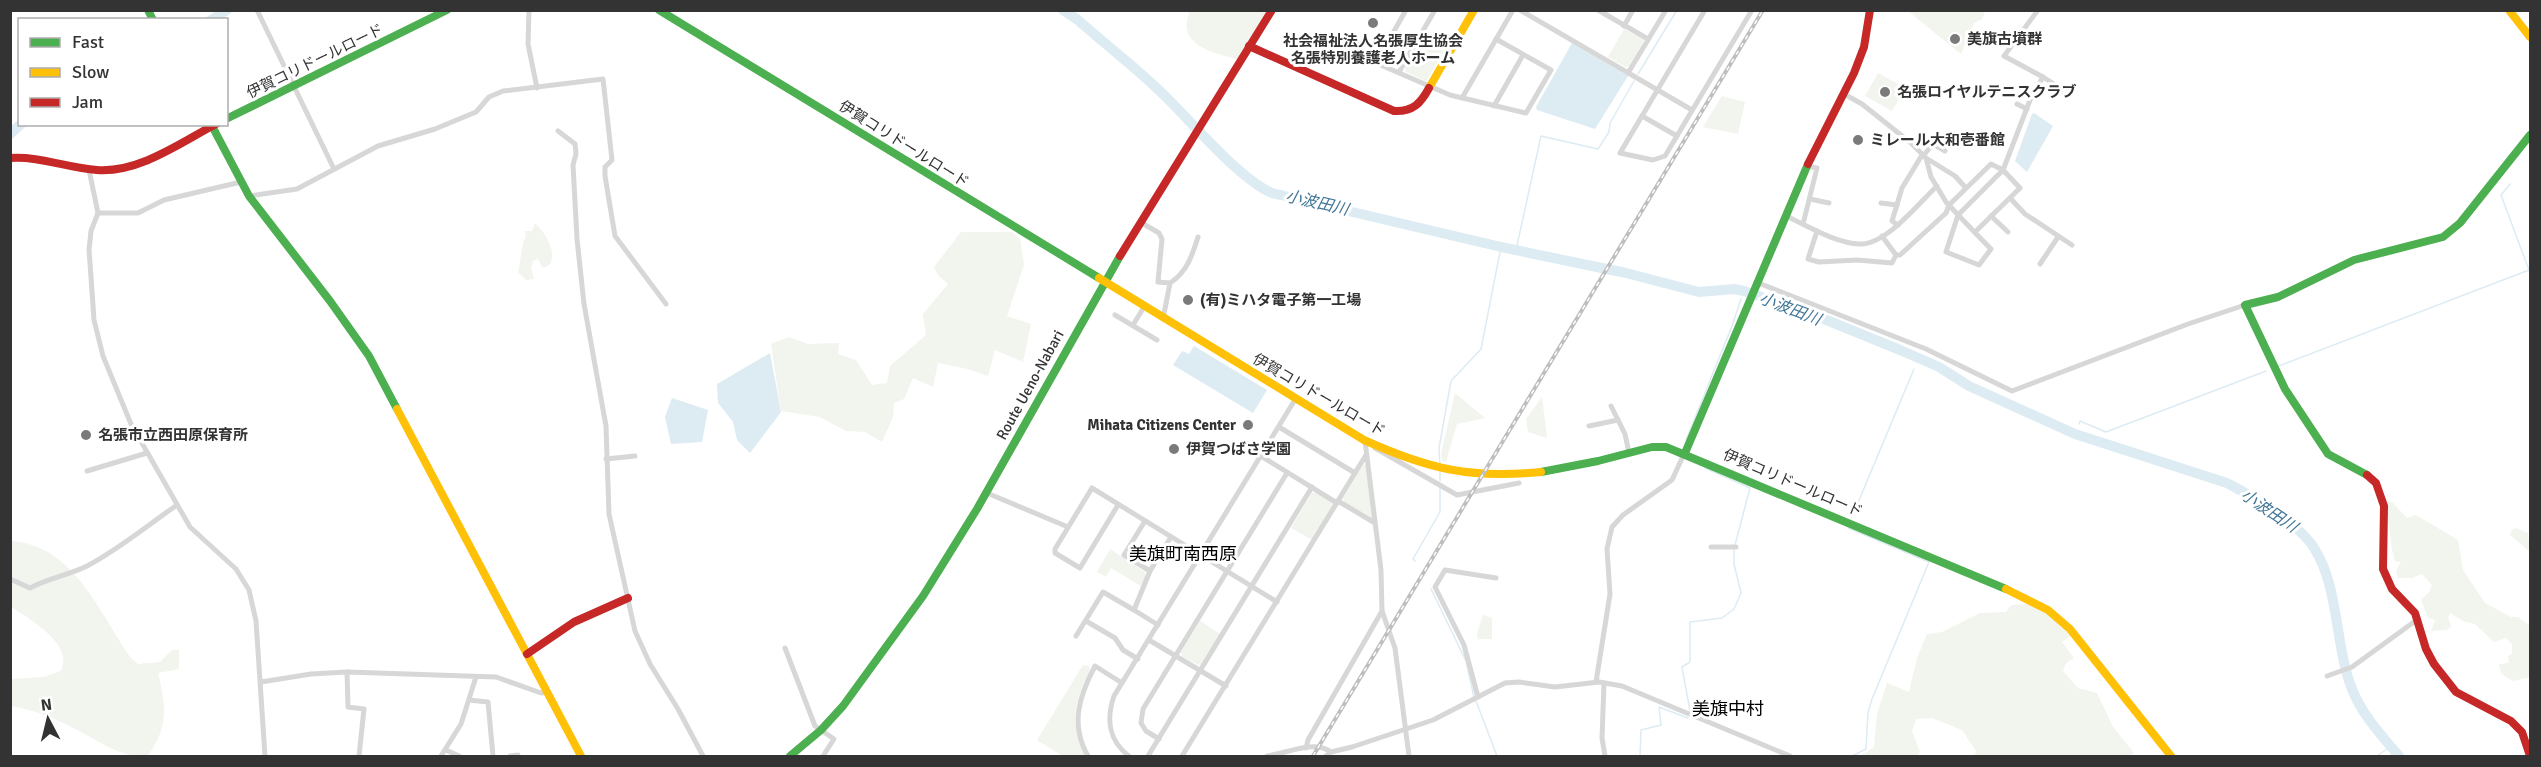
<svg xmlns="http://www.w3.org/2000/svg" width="2541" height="767" viewBox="0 0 2541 767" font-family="Signika,'Noto Sans JP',sans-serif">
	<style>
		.green { fill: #f1f5ed }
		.water { fill: #ddebf3 }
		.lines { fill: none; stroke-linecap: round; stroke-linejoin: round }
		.stream { stroke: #ddebf3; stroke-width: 1.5 }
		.river { stroke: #ddebf3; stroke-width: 10 }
		.street { stroke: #d7d7d7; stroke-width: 5 }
		.fast { stroke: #4caf50; stroke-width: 8 }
		.slow { stroke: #ffc107; stroke-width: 8 }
		.jam { stroke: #c62828; stroke-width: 8 }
		.rail-casing { stroke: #bebebe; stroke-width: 4 }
		.rail { stroke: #fff; stroke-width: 1.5; stroke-dasharray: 4.5; stroke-linecap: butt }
		.poi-dot { fill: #7a7a7a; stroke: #fff; stroke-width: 2 }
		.labels { text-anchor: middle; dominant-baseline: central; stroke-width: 6; stroke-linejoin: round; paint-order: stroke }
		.poi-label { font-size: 15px; font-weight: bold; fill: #333; stroke: #fff; text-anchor: start }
		.street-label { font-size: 15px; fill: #333; stroke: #fff }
		.water-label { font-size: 16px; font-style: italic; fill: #3f7597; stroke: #fff }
		.quarter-label { font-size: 18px; fill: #000; stroke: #fff }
	</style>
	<rect width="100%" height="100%" fill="#fff"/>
	<g class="green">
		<path d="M1190,11H1270L1237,59C1212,53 1175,44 1190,11Z"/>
		<path d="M1908,11H1985L1982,19L1974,23L1961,54Z"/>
		<path d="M1624,29L1643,39V42L1629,66L1625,67L1608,57Z"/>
		<path d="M1422,40L1444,52L1426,81L1406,72L1405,68Z"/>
		<path d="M1878,73L1905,88L1892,111L1865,96Z"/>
		<path d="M1722,96L1745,102L1738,134L1703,127Z"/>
		<path d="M535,223C546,234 555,248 551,263L546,267H542L538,259L533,261L531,268L534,279L526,280L518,272C522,260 520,247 526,236L525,231H532Z"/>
		<path d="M961,232H1012L1020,238L1024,265L1007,316L1031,324L1023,362L995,350L988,376L968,369L938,363L933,387L913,378L904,399L894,403L893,417L882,442L865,432L846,431L820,417L781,411L771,344L789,337L808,344L839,343L838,354L856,360L872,385L887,383L890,366L926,335L923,314L948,284L938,275L934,267Z"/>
		<path d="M1455,393L1485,418L1457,424L1446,462H1443L1441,454Z"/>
		<path d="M1542,397L1547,438L1528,432L1526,419Z"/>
		<path d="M1367,464L1373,517L1371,519L1344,502L1343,498L1363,465Z"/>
		<path d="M1312,493H1316L1332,502V506L1312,540L1291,528Z"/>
		<path d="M2386,502H2392L2407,518L2416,515L2458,540L2463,570L2485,603L2511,617H2518L2530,626V677L2514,681C2505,677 2499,674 2499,664L2509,663L2508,656L2512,654V644L2506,638L2494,642L2475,624L2463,621L2450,613L2448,618L2451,626L2447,630L2431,631L2435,620L2428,618L2421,600L2430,591L2432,585L2422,574L2412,578H2398L2396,571L2401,562L2395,561L2392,550Z"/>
		<path d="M2516,528L2528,533L2530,552L2510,535L2512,529Z"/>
		<path d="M10,541C73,544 99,612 130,657L138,664L160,662L172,650H179V669L158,673C166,708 169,725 148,756C122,756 114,750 92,738C67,724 39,710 11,706V679L44,677L61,671C75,645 29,618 11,607Z"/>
		<path d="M1110,549L1145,572L1146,576L1141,586L1111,568L1106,577L1097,572Z"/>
		<path d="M2030,604L2050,614L2071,635L2062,642L2074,658L2066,663L2063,671L2078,688L2097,693L2113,727L2134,753L2129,756H1975L1976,751L1962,730L1932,718L1916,719L1912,731L1920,752L1917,756H1860L1874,747L1877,714L1887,683L1909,692L1917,658L1927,634L1942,632L1980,613L2006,612L2011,605Z"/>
		<path d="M1483,615L1492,618V639H1478L1477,634Z"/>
		<path d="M1200,621L1220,634L1201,664L1198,665L1182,656L1181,652Z"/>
		<path d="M1083,665L1089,666L1090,670C1074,700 1069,724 1086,756H1063L1037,740Z"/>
	</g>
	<g class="water">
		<path d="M1572,43L1628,76L1595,129L1537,110L1536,107Z"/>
		<path d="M2034,113L2053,126L2027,172L2015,161L2032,114Z"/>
		<path d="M1194,346L1267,390L1253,413L1173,365L1182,351L1189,354Z"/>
		<path d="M770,353L781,412L750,453L737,440L733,422L718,403L717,384Z"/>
		<path d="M672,398L708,410L702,442L671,444L665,417Z"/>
	</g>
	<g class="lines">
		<g class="stream">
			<path d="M1638,74L1677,10"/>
			<path d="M1516,250L1541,136L1598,149L1609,132L1610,123L1634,81"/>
			<path d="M2279,366L2529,270L2501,195L2510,184"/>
			<path d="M2079,424L2080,421L2106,432L2266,371"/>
			<path d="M2075,434L2076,430"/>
			<path d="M1686,440L1732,326L1741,299"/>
			<path d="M1440,466L1439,448L1451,381L1481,349L1501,247"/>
			<path d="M1705,468L1750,488L1735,545"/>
			<path d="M1440,471V481"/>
			<path d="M1852,517L1914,369"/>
			<path d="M1848,528L1929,562L1872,699L1868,712L1866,749L1852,756"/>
			<path d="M1415,561L1413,559L1440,512V486"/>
			<path d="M1431,589L1466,661L1474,697"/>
			<path d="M1476,701L1497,756"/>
			<path d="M1690,711L1682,667L1690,662V622L1722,618L1734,609L1741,593L1734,564V550"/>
			<path d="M1640,756L1641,730L1661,725L1659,707L1688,718"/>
			<path d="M2377,756L2391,746"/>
		</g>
		<g class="river">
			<path d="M1063,10L1078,20C1108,47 1141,71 1169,100C1194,125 1241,180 1272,193L1501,247L1626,273L1699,292L1734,289L1744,291L1824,319L1900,350L1939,367L1969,386L2075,434L2227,483C2252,496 2300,525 2314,548C2339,586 2335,647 2352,689C2362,715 2382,736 2399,756"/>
			<path d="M211,20L227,10"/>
			<path d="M10,134L21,124"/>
		</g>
		<g class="street">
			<path d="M257,10L334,169"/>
			<path d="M529,10L528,44L537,88"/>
			<path d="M1406,10L1376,63L1450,95L1526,113L1551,70L1496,39"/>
			<path d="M1520,10L1692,110"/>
			<path d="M1598,10L1648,39"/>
			<path d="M1705,10L1620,153L1653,160L1665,156L1752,10"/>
			<path d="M1624,26L1633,10"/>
			<path d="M1399,72L1435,10"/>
			<path d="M1628,73L1666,10"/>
			<path d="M2043,77L2062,89"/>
			<path d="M1844,94L1862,104L1911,143L1926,158L1931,177L1946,202C1961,218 1976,234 1991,249L1979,265L1946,252L1958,215L2003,170L2032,95L2043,77L2004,56L2038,10"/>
			<path d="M1462,98L1513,10"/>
			<path d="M2017,104L2027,109"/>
			<path d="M1494,106L1523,55"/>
			<path d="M1642,116L1677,136"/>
			<path d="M558,131L575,144L576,154L573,165L577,239L584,304L606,426L609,514L635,631L650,664L678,709L703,756"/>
			<path d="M1923,156L1933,144L1945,151"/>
			<path d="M1926,158L1955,176L1966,188"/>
			<path d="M89,170L98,213L91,231L89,250L91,277L94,320L103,356L131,424L190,527L236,569L249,590L256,621L265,756"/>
			<path d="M249,196L297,189L378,146L435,129L476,112L489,97L503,91L603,79L612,160L605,167V176L615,236L666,304"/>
			<path d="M2010,198L2025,214L2072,245"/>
			<path d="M1810,199L1829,203"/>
			<path d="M1881,203L1897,205"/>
			<path d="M98,213H138L164,200L241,182"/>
			<path d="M1786,216C1808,226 1835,243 1860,244C1886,245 1919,203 1937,186"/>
			<path d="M1991,216L2008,232"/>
			<path d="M1140,222L1159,233L1162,239L1158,282L1170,283L1163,319"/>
			<path d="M1803,224L1817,168L1807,166"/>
			<path d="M1898,225L1892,221L1902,188L1922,155"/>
			<path d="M1817,231L1808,259L1819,262L1857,260L1892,263L1896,255"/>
			<path d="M1882,236L1896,255H1900L1946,213L1949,205L1991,164L2003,170L2020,188L1975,232"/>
			<path d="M2040,264L2058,237"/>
			<path d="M1756,282L1926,349L2012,391L2188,324L2245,305"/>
			<path d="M1170,283C1187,272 1192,256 1198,237"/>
			<path d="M1115,315L1157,340"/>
			<path d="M1133,325L1144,307"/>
			<path d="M1611,406L1625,434L1629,453"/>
			<path d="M1589,426L1618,420"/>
			<path d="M1279,427L1355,473"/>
			<path d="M1365,441L1381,570L1382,611L1395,648L1409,756"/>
			<path d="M1375,448L1457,495L1519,483"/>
			<path d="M1261,456L1337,503"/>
			<path d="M606,459L635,456"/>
			<path d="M87,471L147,453"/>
			<path d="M987,493L1068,527"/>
			<path d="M1338,501L1375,523"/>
			<path d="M1118,505L1080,568L1055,553V549L1092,488L1277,602"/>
			<path d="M1145,521L1124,555L1150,571"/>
			<path d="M1711,547H1736"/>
			<path d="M10,579L30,588C49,578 69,575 87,566C118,550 148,525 177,505"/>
			<path d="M1086,621L1115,638L1123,650L1138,659"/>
			<path d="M1158,625L1134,610L1150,571L1171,537"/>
			<path d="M1076,636L1103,592L1134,610"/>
			<path d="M1149,640L1226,686"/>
			<path d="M785,648L815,726L834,739L823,756"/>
			<path d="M347,672L348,707L364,709L359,756"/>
			<path d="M2327,676L2352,667L2418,619"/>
			<path d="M261,682L311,674L347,672L496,677L541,693L547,692"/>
			<path d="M1596,682L1610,594L1607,549L1612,527L1623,515L1672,480L1684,454"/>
			<path d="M1604,683L1602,738L1605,756"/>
			<path d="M1478,697L1464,645L1435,587L1445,570L1496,578"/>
			<path d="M469,700L488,702L493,756"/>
			<path d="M1159,739L1146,731L1141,723L1143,709L1287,473"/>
			<path d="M1306,748L1308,740L1382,611"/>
			<path d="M446,750L459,756"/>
			<path d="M441,756L461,724L476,677"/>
			<path d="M510,756L518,755"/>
			<path d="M1088,756C1070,725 1079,696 1095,666L1122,683"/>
			<path d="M1129,756C1109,741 1106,719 1114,696L1296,398"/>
			<path d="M1148,756L1312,487"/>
			<path d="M1182,756L1366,455"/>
			<path d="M1267,756C1285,754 1314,739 1331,752"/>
			<path d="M1326,756L1331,752L1352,747L1433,720L1505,683L1519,682L1555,687L1599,682L1622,686L1790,756"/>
		</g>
		<g class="fast">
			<path d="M148,10L153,20"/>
			<path d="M659,10L1099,278"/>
			<path d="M226,119L447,10"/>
			<path d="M211,124L249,196L330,301L369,356L397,409"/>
			<path d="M1685,453L1808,164"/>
			<path d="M1541,472L1598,461L1652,447H1666L2006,589"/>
			<path d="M2367,475L2328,454L2285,389L2245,305L2278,297L2354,260L2443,237L2460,223L2530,135"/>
			<path d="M790,756L821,730L843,706L923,596L977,509L1120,256"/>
		</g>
		<g class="slow">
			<path d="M2509,10L2530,37"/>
			<path d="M1429,88L1474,10"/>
			<path d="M1099,278L1364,440C1428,469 1471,479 1541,472"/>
			<path d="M397,409L581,756"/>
			<path d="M2006,589L2048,610L2070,629L2171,756"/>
		</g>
		<g class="jam">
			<path d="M1249,46L1394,111C1413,112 1421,103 1429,88"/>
			<path d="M10,158C40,156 67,168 97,170C139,173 180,143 216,124"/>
			<path d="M1808,164L1854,73L1864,47L1870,10"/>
			<path d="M1120,256L1272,10"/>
			<path d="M2367,475L2376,483L2384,506L2383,569L2392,589L2415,613L2426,649L2434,664L2456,692L2511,721L2522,732L2530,756"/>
			<path d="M527,654L574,622L628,598"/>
		</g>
		<defs>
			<path id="rail" d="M1313,756L1763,10"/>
		</defs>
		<use href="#rail" class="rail-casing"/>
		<use href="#rail" class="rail"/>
	</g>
	<g class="poi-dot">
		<circle cx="1373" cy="23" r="6"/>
		<circle cx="1955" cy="39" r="6"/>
		<circle cx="1885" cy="92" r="6"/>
		<circle cx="1858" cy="140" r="6"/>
		<circle cx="1188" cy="300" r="6"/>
		<circle cx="1248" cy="425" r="6"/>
		<circle cx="86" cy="435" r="6"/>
		<circle cx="1174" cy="449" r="6"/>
	</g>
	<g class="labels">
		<g class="poi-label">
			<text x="1967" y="39">美旗古墳群</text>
			<text x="1373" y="41" text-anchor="middle">社会福祉法人名張厚生協会<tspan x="1373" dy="17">名張特別養護老人ホーム</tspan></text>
			<text x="1897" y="92">名張ロイヤルテニスクラブ</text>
			<text x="1870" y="140">ミレール大和壱番館</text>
			<text x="1200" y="300">(有)ミハタ電子第一工場</text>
			<text x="1236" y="425" text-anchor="end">Mihata Citizens Center</text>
			<text x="98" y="435">名張市立西田原保育所</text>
			<text x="1186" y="449">伊賀つばさ学園</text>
		</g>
		<g class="street-label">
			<text transform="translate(315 61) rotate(-26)">伊賀コリドールロード</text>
			<text transform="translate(904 144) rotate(32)">伊賀コリドールロード</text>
			<text transform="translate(1030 385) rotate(-61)">Route Ueno-Nabari</text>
			<text transform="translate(1319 395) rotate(30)">伊賀コリドールロード</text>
			<text transform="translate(1793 483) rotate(23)">伊賀コリドールロード</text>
		</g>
		<g class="water-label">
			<text transform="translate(1317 203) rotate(13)">小波田川</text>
			<text transform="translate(1790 309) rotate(21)">小波田川</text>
			<text transform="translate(2269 511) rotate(34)">小波田川</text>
		</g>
		<g class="quarter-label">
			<text x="1183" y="554">美旗町南西原</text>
			<text x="1728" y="709">美旗中村</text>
		</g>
	</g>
	<rect width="2541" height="767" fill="none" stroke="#333333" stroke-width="24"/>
	<rect x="18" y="18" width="210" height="108" fill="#ffffff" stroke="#adadad" stroke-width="1.5"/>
	<rect x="30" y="38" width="30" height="9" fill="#4caf50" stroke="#adadad" stroke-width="1.5"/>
	<text x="72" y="48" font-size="18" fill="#333333">Fast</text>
	<rect x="30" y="68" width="30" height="9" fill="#ffc107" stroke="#adadad" stroke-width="1.5"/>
	<text x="72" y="78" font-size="18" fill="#333333">Slow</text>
	<rect x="30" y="98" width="30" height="9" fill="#c62828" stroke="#adadad" stroke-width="1.5"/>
	<text x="72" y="108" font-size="18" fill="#333333">Jam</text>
	<g transform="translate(48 719) rotate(353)" stroke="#ffffff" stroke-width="4.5" paint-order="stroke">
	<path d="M0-4.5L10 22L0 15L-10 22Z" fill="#333333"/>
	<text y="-9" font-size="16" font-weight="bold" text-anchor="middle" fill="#333333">N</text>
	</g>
</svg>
